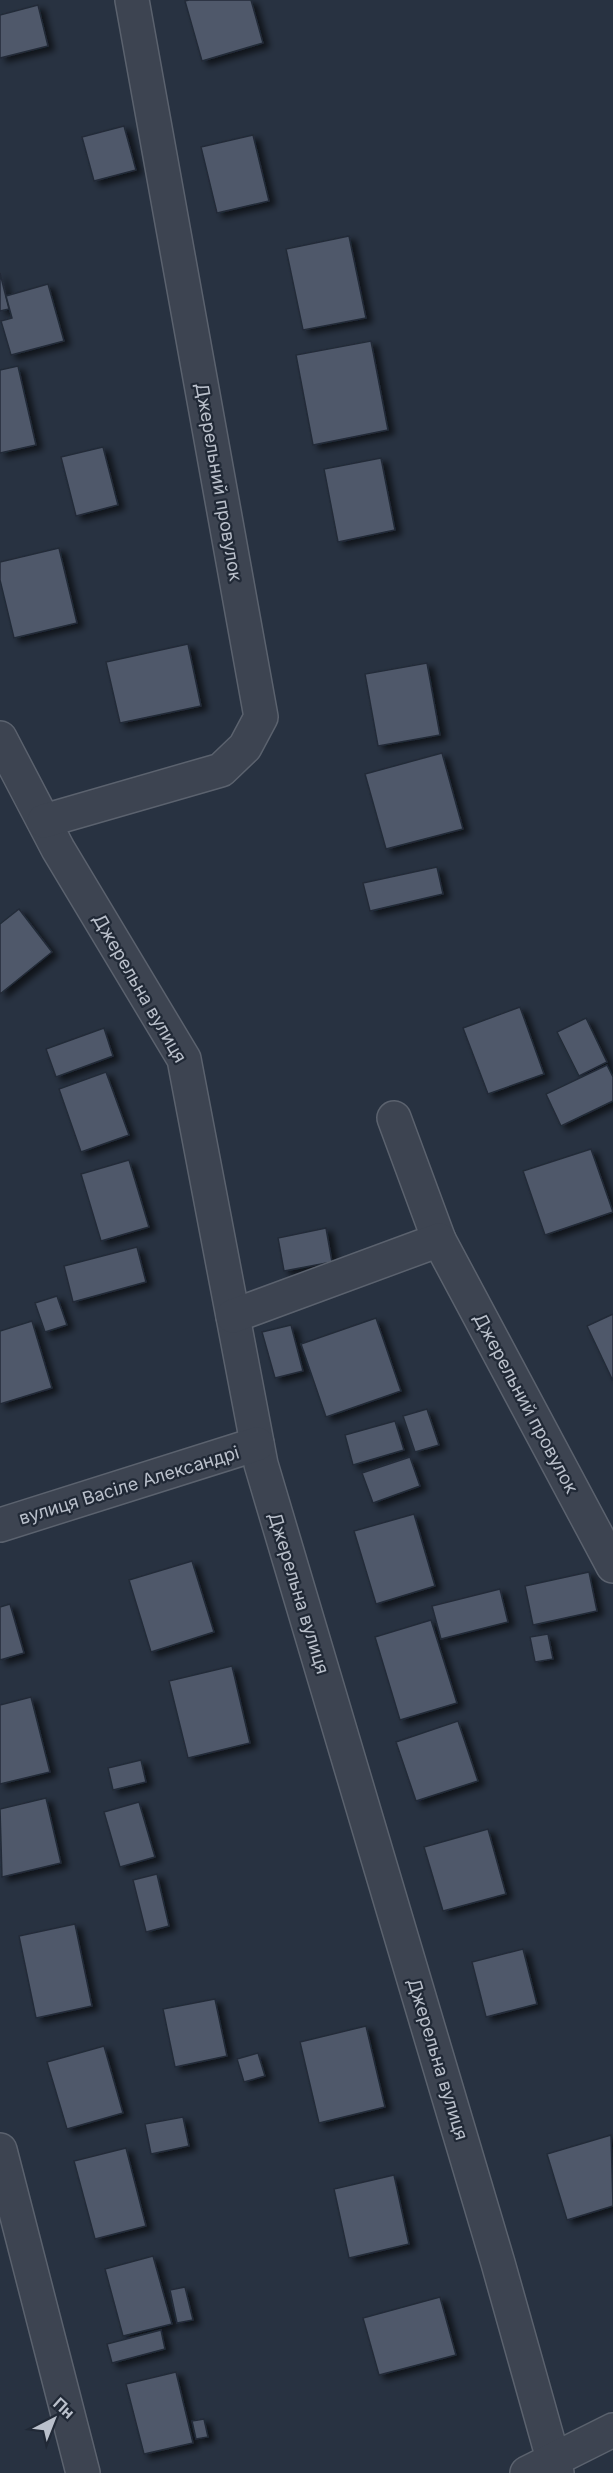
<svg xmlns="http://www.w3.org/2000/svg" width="613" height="2473" viewBox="0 0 613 2473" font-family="Inter,sans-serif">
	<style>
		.building { fill: #4f596a; stroke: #232b38; stroke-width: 1.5; filter: url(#shadow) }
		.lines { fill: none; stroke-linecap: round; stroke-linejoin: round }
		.minor-casing { stroke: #5b626e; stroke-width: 36 }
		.minor { stroke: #3d4451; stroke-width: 33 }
		.labels { text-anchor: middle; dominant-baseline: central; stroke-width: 4.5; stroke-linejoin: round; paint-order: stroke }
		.street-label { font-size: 18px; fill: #bac0cb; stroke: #212936 }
	</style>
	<defs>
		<filter id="shadow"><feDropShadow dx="6" dy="4" stdDeviation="3" flood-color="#0009"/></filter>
	</defs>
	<rect width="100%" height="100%" fill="#283241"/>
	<g class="building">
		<path d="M189,0H251L263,43L202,61L185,1Z"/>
		<path d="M38,5L48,46L0,58V15Z"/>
		<path d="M124,126L136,170L94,181L82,137Z"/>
		<path d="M253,135L269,201L217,213L201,147Z"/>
		<path d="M349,236L366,318L303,330L286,249Z"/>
		<path d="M0,273L9,309L0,311Z"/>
		<path d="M48,284L64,341L11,355L1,321L12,318L6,296Z"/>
		<path d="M371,341L388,430L313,445L296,355Z"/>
		<path d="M18,366L36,445L0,453V370Z"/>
		<path d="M103,447L118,505L76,516L61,457Z"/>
		<path d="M381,458L395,530L338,542L324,469Z"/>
		<path d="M59,548L77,623L14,638L0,580V562Z"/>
		<path d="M188,644L201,706L120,723L106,662Z"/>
		<path d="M427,663L440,735L378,746L365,674Z"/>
		<path d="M442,753L463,829L386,849L365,774Z"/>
		<path d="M437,867L443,894L370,911L363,883Z"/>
		<path d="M19,909L52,952L0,994V924Z"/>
		<path d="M520,1007L544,1074L488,1094L463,1028Z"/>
		<path d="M586,1018L607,1062L579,1076L557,1032Z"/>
		<path d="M104,1028L113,1056L56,1077L46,1049Z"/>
		<path d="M607,1065L613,1077V1101L561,1126L546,1094Z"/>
		<path d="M106,1072L129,1135L81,1152L59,1089Z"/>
		<path d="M591,1149L613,1212L545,1235L523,1171Z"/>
		<path d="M129,1160L149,1227L101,1241L81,1174Z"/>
		<path d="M326,1228L332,1262L284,1271L278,1238Z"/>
		<path d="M137,1247L146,1282L73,1302L64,1266Z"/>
		<path d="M57,1296L67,1325L45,1332L35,1303Z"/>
		<path d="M613,1314V1381L587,1326Z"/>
		<path d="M376,1318L401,1391L326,1417L301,1344Z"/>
		<path d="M32,1321L52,1388L0,1404V1331Z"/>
		<path d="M291,1325L303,1371L275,1378L262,1332Z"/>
		<path d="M427,1409L439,1445L415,1452L403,1416Z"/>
		<path d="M395,1421L404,1450L353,1465L345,1435Z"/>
		<path d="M410,1457L420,1486L373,1503L362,1473Z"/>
		<path d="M414,1514L435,1586L376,1604L354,1531Z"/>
		<path d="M192,1561L214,1632L151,1652L129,1580Z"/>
		<path d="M589,1572L597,1611L533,1625L525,1586Z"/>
		<path d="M500,1589L508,1622L441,1639L432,1606Z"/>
		<path d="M10,1604L24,1653L0,1660V1607Z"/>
		<path d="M431,1620L457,1703L400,1720L375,1637Z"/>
		<path d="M548,1634L553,1659L535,1662L530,1637Z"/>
		<path d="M232,1666L250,1743L188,1758L169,1681Z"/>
		<path d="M31,1697L50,1772L0,1784V1705Z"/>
		<path d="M458,1721L478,1781L416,1801L396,1742Z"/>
		<path d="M141,1760L146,1782L113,1790L108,1768Z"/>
		<path d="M46,1798L61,1863L2,1877L0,1809Z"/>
		<path d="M139,1802L155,1857L120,1867L104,1812Z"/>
		<path d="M488,1829L506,1894L443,1911L424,1847Z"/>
		<path d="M157,1874L169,1926L146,1932L133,1880Z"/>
		<path d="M75,1924L92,2006L36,2018L19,1936Z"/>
		<path d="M523,1949L537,2004L486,2017L472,1962Z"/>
		<path d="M215,1999L227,2056L175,2067L163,2009Z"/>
		<path d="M366,2026L385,2107L319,2123L300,2042Z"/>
		<path d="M104,2046L123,2113L67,2129L47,2062Z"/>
		<path d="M258,2053L265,2076L244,2082L237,2059Z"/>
		<path d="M183,2117L189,2146L151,2154L145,2124Z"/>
		<path d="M611,2135L613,2206L567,2220L547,2154Z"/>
		<path d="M126,2148L146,2226L95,2239L74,2161Z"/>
		<path d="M394,2175L409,2244L349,2258L334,2189Z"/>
		<path d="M153,2256L172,2324L123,2336L105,2269Z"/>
		<path d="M185,2287L193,2320L177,2323L170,2290Z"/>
		<path d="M440,2297L456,2355L379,2375L363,2318Z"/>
		<path d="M161,2330L165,2349L112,2363L107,2344Z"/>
		<path d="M176,2372L193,2443L144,2454L126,2384Z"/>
		<path d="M204,2419L208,2437L196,2439L192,2421Z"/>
	</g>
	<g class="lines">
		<defs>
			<g id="minor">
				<path d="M0,738L58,849L184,1059L261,1464L498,2263L557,2473"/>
				<path d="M44,821L221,770L245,747L261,717L132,0"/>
				<path d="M394,1118L439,1240"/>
				<path d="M233,1316L439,1240L613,1566"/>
				<path d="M0,1525L257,1444"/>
				<path d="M0,2150L83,2473"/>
				<path d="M527,2473L613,2430"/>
			</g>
		</defs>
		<use href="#minor" class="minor-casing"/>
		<use href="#minor" class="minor"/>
	</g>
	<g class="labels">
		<g class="street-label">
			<text transform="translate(219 482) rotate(80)">Джерельний провулок</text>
			<text transform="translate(140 988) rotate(60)">Джерельна вулиця</text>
			<text transform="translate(526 1403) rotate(62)">Джерельний провулок</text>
			<text transform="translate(129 1485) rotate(-17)">вулиця Васіле Александрі</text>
			<text transform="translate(299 1593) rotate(73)">Джерельна вулиця</text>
			<text transform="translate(438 2059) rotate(73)">Джерельна вулиця</text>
		</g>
	</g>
	<g transform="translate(54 2419) rotate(42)" stroke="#212936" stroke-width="4.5" paint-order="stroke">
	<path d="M0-4.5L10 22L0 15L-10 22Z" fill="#bac0cb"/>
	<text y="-9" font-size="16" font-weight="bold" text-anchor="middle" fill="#bac0cb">Пн</text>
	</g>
</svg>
